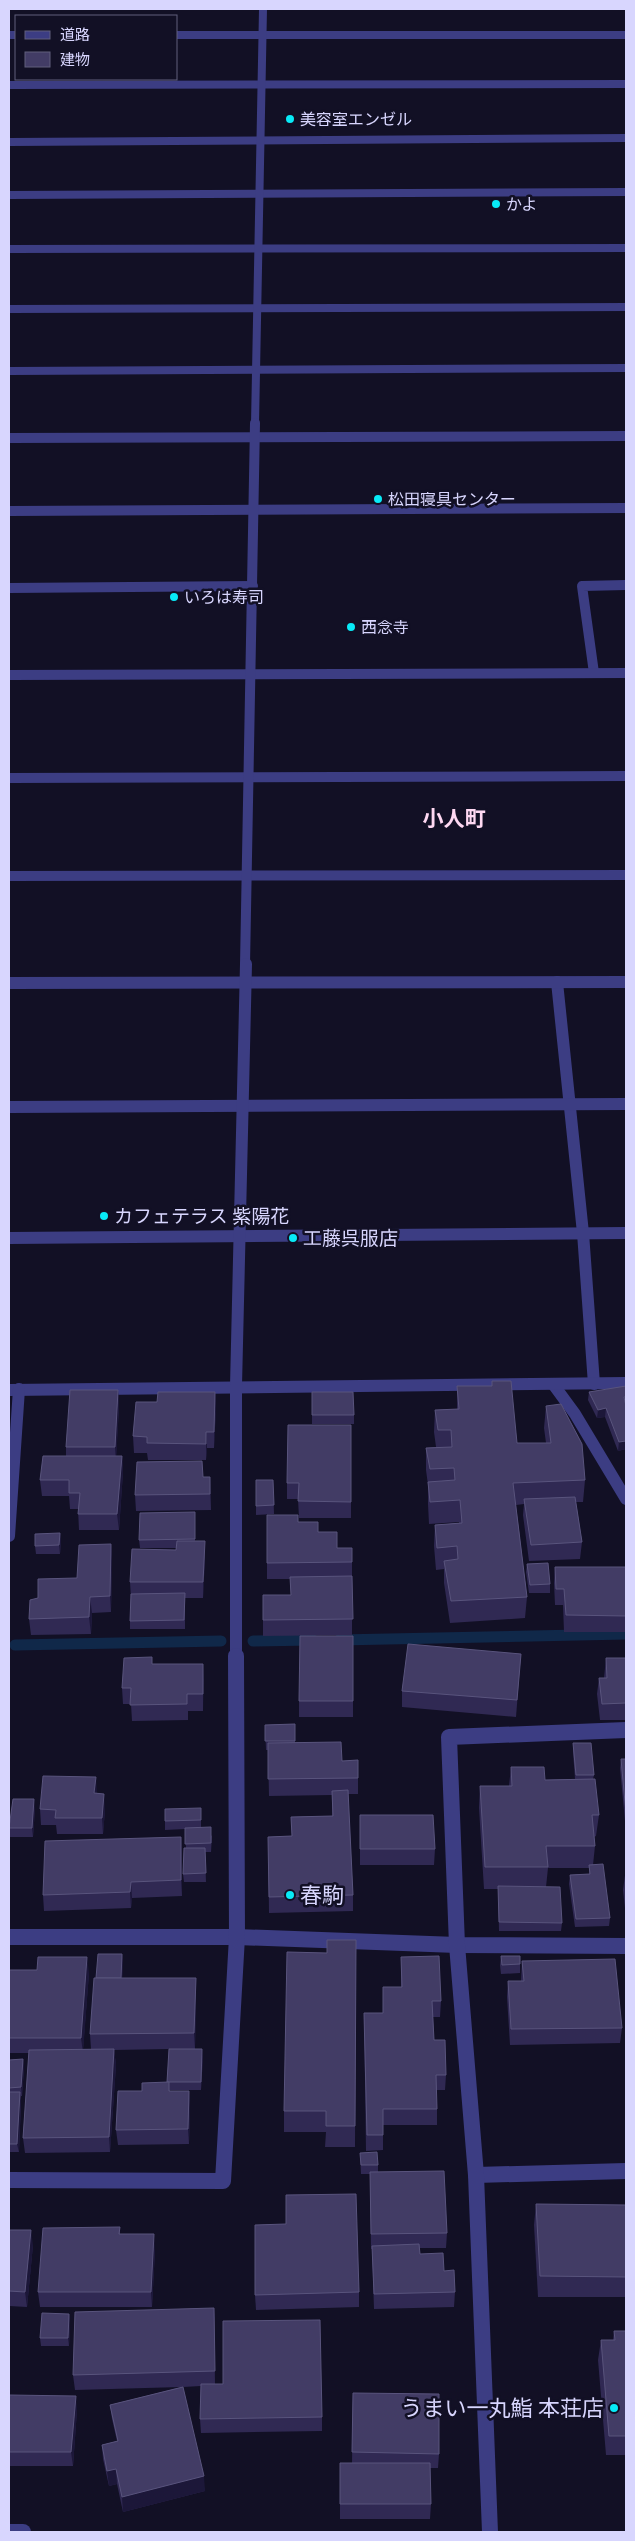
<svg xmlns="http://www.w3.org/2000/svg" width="635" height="2541" viewBox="0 0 635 2541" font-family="Figtree,'Noto Sans JP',sans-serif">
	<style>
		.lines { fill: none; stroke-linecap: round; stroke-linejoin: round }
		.stream { stroke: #102849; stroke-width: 11 }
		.minor-far3 { stroke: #3c3d83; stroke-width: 8 }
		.minor-far2 { stroke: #3c3d83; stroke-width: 10 }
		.minor-far1 { stroke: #3c3d83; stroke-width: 12 }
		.minor { stroke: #3c3d83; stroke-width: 16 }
		.wall { fill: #302953 }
		.shaded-wall { fill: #1c1739 }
		.building { fill: #423c65; stroke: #59547d }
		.poi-dot { fill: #08eaf7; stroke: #121025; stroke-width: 2 }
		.labels { text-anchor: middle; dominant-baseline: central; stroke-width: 5; stroke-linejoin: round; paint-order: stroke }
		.far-poi-label { font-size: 16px; fill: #d8d6fe; stroke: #121025; text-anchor: start }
		.poi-label { font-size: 19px; fill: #d8d6fe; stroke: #121025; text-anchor: start }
		.quarter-label { font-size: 21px; font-weight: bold; fill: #fed8f2; stroke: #121025 }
		.near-poi-label { font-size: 22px; fill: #d8d6fe; stroke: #121025; text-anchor: start }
	</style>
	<rect width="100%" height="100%" fill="#121025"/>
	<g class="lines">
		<g class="stream">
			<path d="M339,1640L626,1634"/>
			<path d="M253,1641L313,1640"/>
			<path d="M15,1645L221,1641"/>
		</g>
		<g class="minor-far3">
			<path d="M9,35H16"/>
			<path d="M176,35H626"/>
			<path d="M9,85L626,84"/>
			<path d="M9,142L626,138"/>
			<path d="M9,195L626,192"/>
			<path d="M9,249L626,248"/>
			<path d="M9,309L626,307"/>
			<path d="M9,371L626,368"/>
			<path d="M255,424L263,9"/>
		</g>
		<g class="minor-far2">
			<path d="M9,438L626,436"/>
			<path d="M9,511L626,508"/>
			<path d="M9,588L253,586"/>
			<path d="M594,673L582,586L626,585"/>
			<path d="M9,675L626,673"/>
			<path d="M9,778L626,776"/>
			<path d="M9,876L626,875"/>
			<path d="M245,965L255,423"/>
		</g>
		<g class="minor-far1">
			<path d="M557,982L583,1233L594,1384"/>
			<path d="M9,983L626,982"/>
			<path d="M9,1107L626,1104"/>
			<path d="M9,1238L626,1233"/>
			<path d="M553,1384L575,1414L626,1499"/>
			<path d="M9,1390L626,1383"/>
			<path d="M9,1536L19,1389"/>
			<path d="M236,1657V1386L246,964"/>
		</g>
		<g class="minor">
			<path d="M9,1937H237L457,1945L626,1946"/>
			<path d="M476,2175L626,2171"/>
			<path d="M9,2180L223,2181L237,1937L236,1656"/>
			<path d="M9,2532H23"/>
			<path d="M490,2532L476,2175L457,1945L449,1737L626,1730"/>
		</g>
	</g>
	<g class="wall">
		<path d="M492,1381L517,1443H546L544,1428L546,1406L585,1480L583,1502H576L582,1542L580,1559L529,1561L523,1515L524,1504L516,1505L527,1597L525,1618L450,1623L444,1583V1569L436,1570L434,1546L435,1525L459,1523V1522L429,1524L428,1504V1485L426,1470V1448L436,1447L434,1432L435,1410L457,1409V1386H492Z"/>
		<path d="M118,1390L119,1407L116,1456H122L123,1472L119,1530H79L78,1509H70L69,1496H42L40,1480L66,1456V1447Z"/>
		<path d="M215,1392L216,1408L214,1448H207L206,1460H148L147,1453H134L133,1436L157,1402Z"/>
		<path d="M312,1392L354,1415V1424H312Z"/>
		<path d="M589,1392L626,1406V1449L618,1451L605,1417L597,1418L588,1400Z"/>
		<path d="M351,1425V1518H299L298,1499H287V1483Z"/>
		<path d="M203,1477H210L211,1510L136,1511L135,1495Z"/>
		<path d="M256,1480H273L274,1514L256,1515Z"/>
		<path d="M195,1512V1541L205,1557L203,1598H185V1629H130V1621L131,1598L130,1582L176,1550V1548H140L139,1540Z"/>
		<path d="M298,1522L318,1532L352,1562V1635L263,1636V1595H291L290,1579H267V1563Z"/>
		<path d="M60,1533L61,1542L60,1554H36L35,1546Z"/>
		<path d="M111,1544L112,1560L111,1612L92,1613L91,1634L31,1635L29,1619L38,1598L77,1578Z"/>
		<path d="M527,1564L550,1584V1593H529L526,1572Z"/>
		<path d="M555,1567H626V1632H564L563,1605H555L554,1583Z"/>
		<path d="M353,1636V1717H299V1701Z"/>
		<path d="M521,1654L516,1717L402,1707V1691Z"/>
		<path d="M606,1658H626V1720H600L597,1694L599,1678H604Z"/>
		<path d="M152,1664H203V1711H188V1720L132,1721L131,1704H123L122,1688Z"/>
		<path d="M295,1724V1743L342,1761L358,1778V1794H348L353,1895V1911L269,1913L268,1837L292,1836L291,1817L332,1816V1795L269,1796L268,1750H266L265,1725Z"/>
		<path d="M573,1743L594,1775L593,1779L599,1815L596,1836L594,1837L595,1846L593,1865L610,1918L609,1926L575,1927L569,1884L570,1875L589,1874V1868H548L546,1887L562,1923L561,1931H499L498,1889H484L479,1808L480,1786H509L511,1767L545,1780L575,1779L573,1752Z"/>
		<path d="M621,1759H626V1821H625L620,1768Z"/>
		<path d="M97,1793L105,1810L103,1834H57L56,1825H41L40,1809Z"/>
		<path d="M35,1808L33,1837H10L9,1828Z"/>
		<path d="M201,1808V1827L212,1836L211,1852H205L206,1882H184L183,1874L186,1848L185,1829L165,1830V1821Z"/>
		<path d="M360,1815L435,1849L434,1865H360Z"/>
		<path d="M182,1853V1896L132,1898L131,1908L44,1911L43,1895Z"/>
		<path d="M626,1868V1917L623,1890Z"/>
		<path d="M356,1940L355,2147H325L326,2132H284V2111L327,1953Z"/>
		<path d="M122,1954L123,1962L122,1978H196V1993L195,2049L203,2057L201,2090H170V2091H189L190,2107L189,2144L118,2145L116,2130L142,2091L167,2082L169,2049L114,2050L116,2065L110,2152L25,2153L23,2138L29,2053H9V1970L89,1973L83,2049H91L90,2034L96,1978Z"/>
		<path d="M501,1956L520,1964V1973L501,1974L500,1965Z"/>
		<path d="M401,1957L441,2001L440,2017H433L434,2040L446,2075L445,2090H436L437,2109V2125H383V2150L366,2151L364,2013H383V1987H401Z"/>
		<path d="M522,1961L622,2028L620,2043L510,2045L507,1997L508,1981H521Z"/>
		<path d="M23,2059L24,2068L22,2096H21V2101L19,2152H9V2060Z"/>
		<path d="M360,2153L378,2165V2172L447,2233L446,2248H419L420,2254L444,2271L455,2292L454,2307L374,2309L372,2249H371L370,2174H361Z"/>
		<path d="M536,2204L626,2205V2297H538L534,2225Z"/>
		<path d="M286,2224L359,2292V2307L256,2310L255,2295Z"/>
		<path d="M120,2227V2234L155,2250L152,2307H40L38,2292Z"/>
		<path d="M9,2230L33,2245L27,2307L9,2306Z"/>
		<path d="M214,2308L215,2384L322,2417V2431L201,2433L200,2419L201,2386L183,2387L205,2491L123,2512L117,2484L109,2486L103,2459L102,2445L117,2441L112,2419L110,2405L181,2387L75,2390L73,2375Z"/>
		<path d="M69,2314L70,2322L69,2346H41L40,2338Z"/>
		<path d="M614,2331H626V2469L625,2455H606L598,2360L601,2340H613Z"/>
		<path d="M353,2393L439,2454L438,2468H430L431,2504L430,2519H340V2463H352Z"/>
		<path d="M9,2395L77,2410L73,2466H9Z"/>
	</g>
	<g class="shaded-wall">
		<path d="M118,1390L119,1407L116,1463L115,1447Z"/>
		<path d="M215,1392L216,1408L214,1448V1432Z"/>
		<path d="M624,1397H626V1405Z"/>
		<path d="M606,1408L605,1417L597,1418L598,1410Z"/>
		<path d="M206,1432L207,1448L206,1460Z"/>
		<path d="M626,1441V1449L618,1451L619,1442Z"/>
		<path d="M122,1456L123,1472L119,1530L117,1514Z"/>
		<path d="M60,1533L61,1542L60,1554L59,1545Z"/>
		<path d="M205,1541V1557L203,1598V1582Z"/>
		<path d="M111,1544L112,1560L111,1612L110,1596Z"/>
		<path d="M90,1597L92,1613L91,1634L89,1617Z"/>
		<path d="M203,1664L204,1680L203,1711Z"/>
		<path d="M96,1777L97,1793H94Z"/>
		<path d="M104,1794L105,1810L103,1834L102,1818Z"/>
		<path d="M34,1799L35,1808L33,1837L32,1828Z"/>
		<path d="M181,1837L182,1853V1896L181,1880Z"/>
		<path d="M131,1882L132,1898L131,1908L130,1892Z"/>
		<path d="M122,1954L123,1962L122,1987L121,1979Z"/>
		<path d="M87,1957L89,1973L83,2053L81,2038Z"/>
		<path d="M196,1978V1993L195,2049L194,2033Z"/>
		<path d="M114,2049L116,2065L110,2152L109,2137Z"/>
		<path d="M202,2049L203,2057L201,2090V2082Z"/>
		<path d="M23,2059L24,2068L22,2096L21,2087Z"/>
		<path d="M189,2091L190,2107L189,2144L188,2129Z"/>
		<path d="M20,2092L21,2101L19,2152L17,2144Z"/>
		<path d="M31,2230L33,2245L27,2307L25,2292Z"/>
		<path d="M154,2234L155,2250L152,2307L151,2292Z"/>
		<path d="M214,2308L215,2323V2386V2371Z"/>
		<path d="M69,2314L70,2322L69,2346L68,2338Z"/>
		<path d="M76,2396L77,2410L73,2466L71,2452Z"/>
		<path d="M116,2469L117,2484L109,2486L107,2471Z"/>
		<path d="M204,2476L205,2491L123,2512L122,2497Z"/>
	</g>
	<g class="building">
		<path d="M492,1381H511L517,1443H551L546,1406L561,1404L582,1444L585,1480L513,1483L527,1597L451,1601L444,1561L458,1559L457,1546L437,1548L435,1525L462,1523L460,1500L430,1502L428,1482L455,1480L454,1468L430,1469L426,1448L452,1447L451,1430H438L435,1410L459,1409L457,1386H492Z"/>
		<path d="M626,1386V1397H624L626,1406V1441L619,1442L606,1408L598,1410L589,1392Z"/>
		<path d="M70,1390H118L115,1447H66Z"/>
		<path d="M158,1392H215L214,1432H206V1444L147,1443V1437L133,1436L136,1402H157Z"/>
		<path d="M312,1392H353L354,1415H312Z"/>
		<path d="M288,1425H351V1502L298,1501L299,1483H287Z"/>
		<path d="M43,1456H122L117,1514H78L80,1493H69V1480H40Z"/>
		<path d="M202,1461L203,1477H210V1494L135,1495L137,1462Z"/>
		<path d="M256,1480H273L274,1505L256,1506Z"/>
		<path d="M575,1497L582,1542L531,1545L524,1499Z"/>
		<path d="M195,1512V1539L139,1540L140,1513Z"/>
		<path d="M267,1515H298V1522H318V1532H337V1548H352V1562L267,1563Z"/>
		<path d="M60,1533L59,1545L35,1546V1534Z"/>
		<path d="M177,1541H205L203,1582H130L132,1549L176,1550Z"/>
		<path d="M111,1544L110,1596L90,1597L89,1617L29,1619L30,1600L38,1598V1579L77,1578L79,1545Z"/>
		<path d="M548,1563L550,1584L530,1585L527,1564Z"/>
		<path d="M555,1567H626V1616L566,1615L564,1589H556Z"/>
		<path d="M352,1576L353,1619L263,1620V1595H291L290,1577Z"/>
		<path d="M185,1593L184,1620L130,1621L131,1594Z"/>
		<path d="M300,1636H353V1701H299Z"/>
		<path d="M408,1644L521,1654L517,1700L402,1691Z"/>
		<path d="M152,1657V1664H203V1694H187V1704L130,1705L131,1688H122L124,1658Z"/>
		<path d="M606,1658H626V1703L602,1704L599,1678H607Z"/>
		<path d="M295,1724V1741H265V1725Z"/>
		<path d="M341,1742L342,1761L358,1760V1778L268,1779V1743Z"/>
		<path d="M573,1743H591L594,1775H576Z"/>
		<path d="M621,1759H626V1813Z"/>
		<path d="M511,1767H544L545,1780L595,1779L599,1815H592L595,1846H546L548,1867H485L480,1786H512Z"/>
		<path d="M43,1776L96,1777L94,1793L104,1794L102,1818H55L56,1810L40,1809Z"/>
		<path d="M348,1790L353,1895L269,1897L268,1837L292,1836L291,1817L333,1816L332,1791Z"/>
		<path d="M13,1799H34L32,1828H9Z"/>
		<path d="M201,1808V1820L165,1821V1809Z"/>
		<path d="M360,1815H433L435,1849H360Z"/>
		<path d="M211,1827V1843L185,1844V1828Z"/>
		<path d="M181,1837V1880L131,1882L130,1892L43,1895L45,1841Z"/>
		<path d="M184,1848H205L206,1873L183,1874Z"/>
		<path d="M603,1864L610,1918L576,1919L570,1875L590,1874L589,1865Z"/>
		<path d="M498,1886L560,1887L562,1923L499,1922Z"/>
		<path d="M327,1940H356L355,2126H326V2111H284L287,1952L327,1953Z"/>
		<path d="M98,1954H122L121,1978H96Z"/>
		<path d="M439,1956L441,2001H432L434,2040H445L446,2075H436L437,2109H383V2135H367L364,2013H383V1987H402L401,1957Z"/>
		<path d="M501,1956H520V1964L502,1965Z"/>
		<path d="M38,1957H87L81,2038H9V1970H37Z"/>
		<path d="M615,1959L622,2028L511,2029L508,1981H524L522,1961Z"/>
		<path d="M94,1978H196L194,2033L90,2034Z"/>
		<path d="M114,2049L109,2137L23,2138L29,2050Z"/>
		<path d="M169,2049H202L201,2082H167Z"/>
		<path d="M23,2059L21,2087L9,2088V2060Z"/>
		<path d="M169,2082V2091H189L188,2129L116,2130L118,2091H142V2083Z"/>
		<path d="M9,2092H20L17,2144H9Z"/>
		<path d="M377,2152L378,2165H361L360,2153Z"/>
		<path d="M444,2171L447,2233L371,2234L370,2172Z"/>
		<path d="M356,2194L359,2292L255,2295V2225L286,2224V2195Z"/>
		<path d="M536,2204L626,2205V2277L540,2276Z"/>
		<path d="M120,2227L119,2234H154L151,2292H38L43,2228Z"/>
		<path d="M9,2230H31L25,2292L9,2291Z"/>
		<path d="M419,2244L420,2254L443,2253L444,2271L454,2270L455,2292L374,2294L372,2246Z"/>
		<path d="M214,2308L215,2371L73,2375L75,2312Z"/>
		<path d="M42,2313L69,2314L68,2338H40Z"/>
		<path d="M320,2320L322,2417L200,2419L201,2384H223V2321Z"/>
		<path d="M614,2331H626V2436H609L601,2340H615Z"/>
		<path d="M183,2387L204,2476L122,2497L116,2469L107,2471L102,2445L118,2441L110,2405Z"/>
		<path d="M353,2393L439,2394V2454L352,2452Z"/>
		<path d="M9,2395L76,2396L71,2452H9Z"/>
		<path d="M340,2463H430L431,2504H340Z"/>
	</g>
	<g class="poi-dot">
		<circle cx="290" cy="119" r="5"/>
		<circle cx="496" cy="204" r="5"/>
		<circle cx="378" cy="499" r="5"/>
		<circle cx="174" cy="597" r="5"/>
		<circle cx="351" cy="627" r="5"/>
		<circle cx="104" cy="1216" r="5"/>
		<circle cx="293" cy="1238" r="5"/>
		<circle cx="290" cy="1895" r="5"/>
		<circle cx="614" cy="2408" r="5"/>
	</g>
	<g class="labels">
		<g class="far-poi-label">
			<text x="300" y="119">美容室エンゼル</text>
			<text x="506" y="204">かよ</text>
			<text x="388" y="499">松田寝具センター</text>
			<text x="184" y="597">いろは寿司</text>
			<text x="361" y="627">西念寺</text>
		</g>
		<g class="poi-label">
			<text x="114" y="1216">カフェテラス 紫陽花</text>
			<text x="303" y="1238">工藤呉服店</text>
		</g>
		<g class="quarter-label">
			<text x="454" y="818">小人町</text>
		</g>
		<g class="near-poi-label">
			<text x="300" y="1895">春駒</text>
			<text x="604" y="2408" text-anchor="end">うまい一丸鮨 本荘店</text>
		</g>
	</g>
	<rect width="635" height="2541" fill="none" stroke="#d8d6fe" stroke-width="20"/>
	<rect x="15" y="15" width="162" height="65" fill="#121025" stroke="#615f7c"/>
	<rect x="25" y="31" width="25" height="8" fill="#3c3d83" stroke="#615f7c"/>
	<text x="60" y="40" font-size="15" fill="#d8d6fe">道路</text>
	<rect x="25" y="52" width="25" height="15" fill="#423c65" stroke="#615f7c"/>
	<text x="60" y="65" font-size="15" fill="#d8d6fe">建物</text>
</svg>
